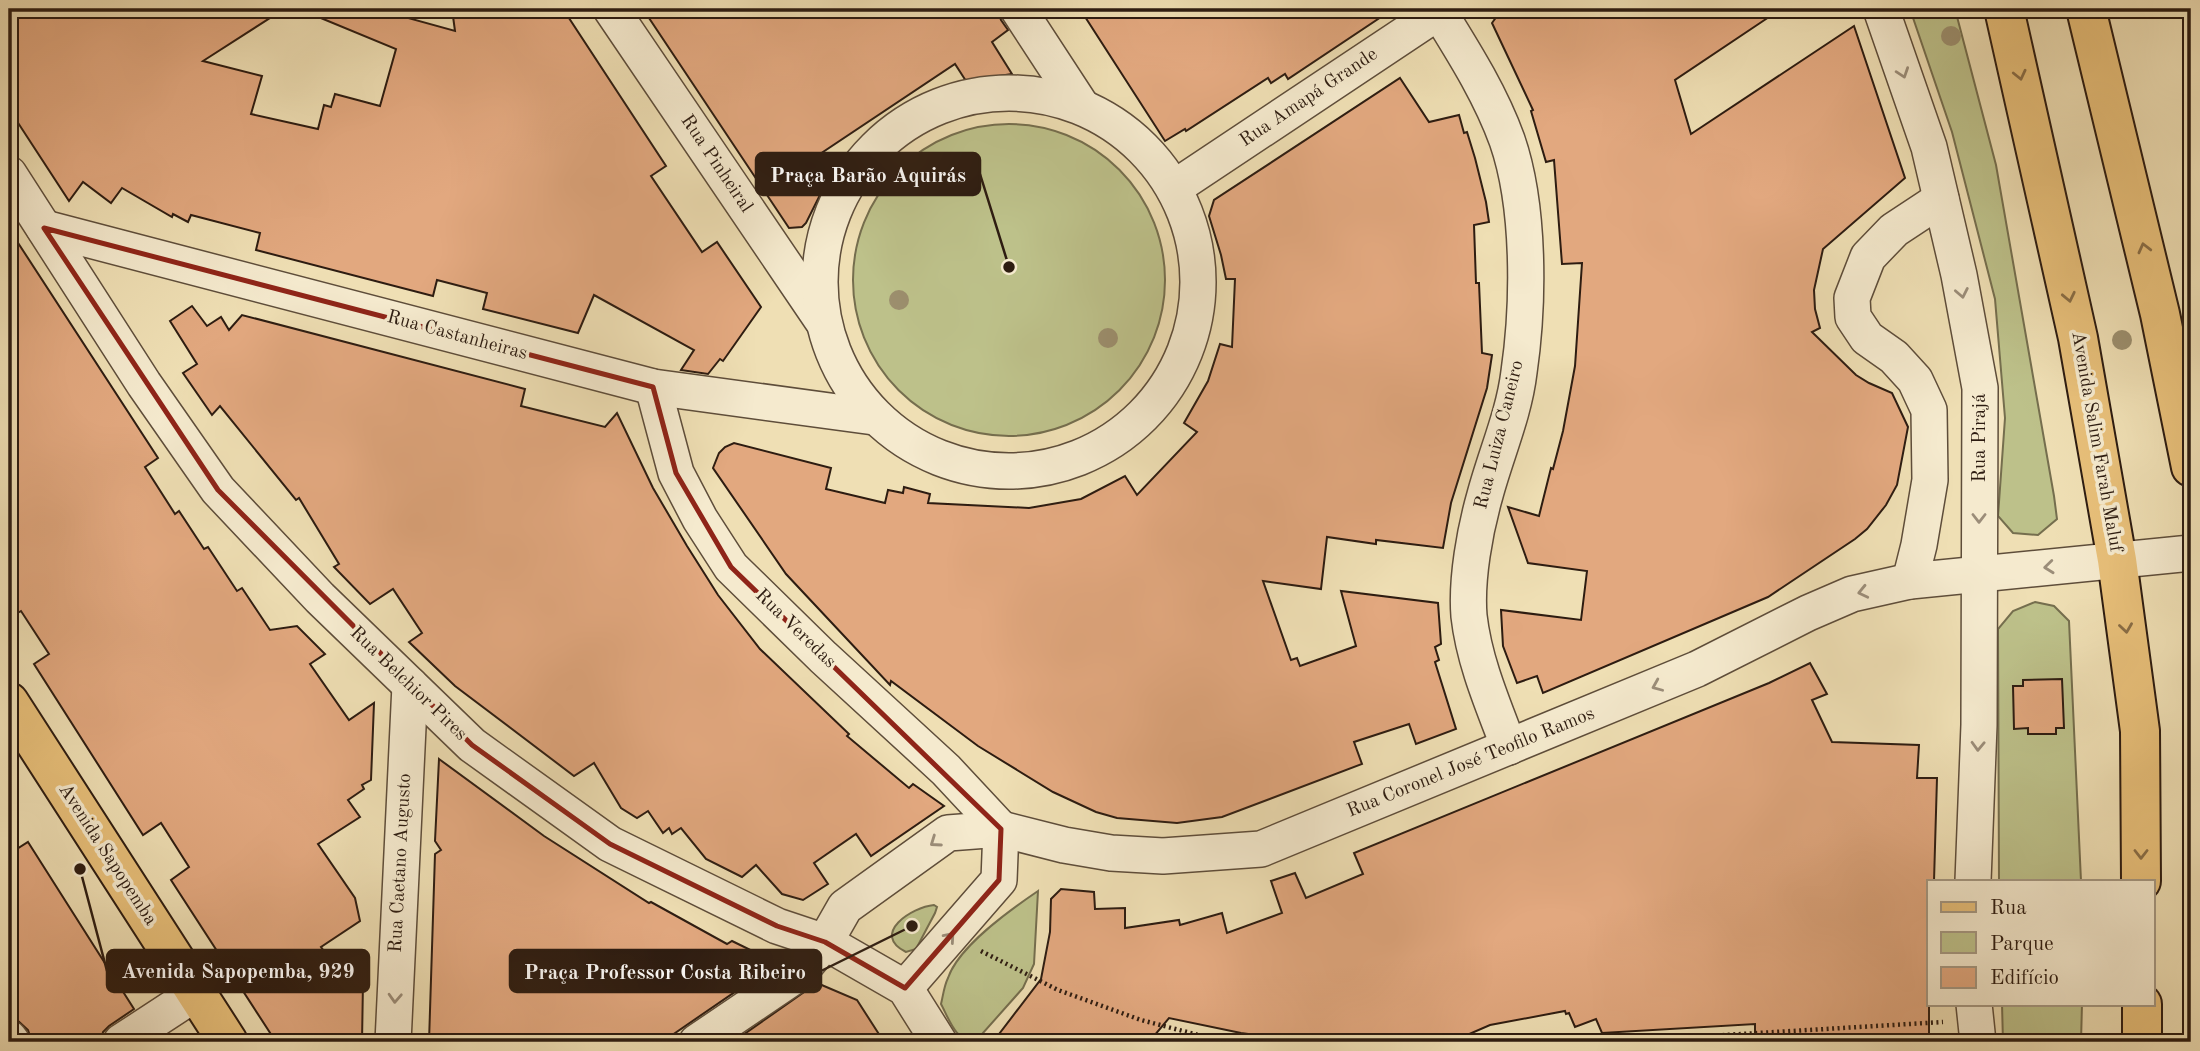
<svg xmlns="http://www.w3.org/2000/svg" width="2200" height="1051" viewBox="0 0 2200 1051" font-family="'Old Standard TT',serif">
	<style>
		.green { fill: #bdc18a; stroke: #756e4e; stroke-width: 2 }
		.building { fill: #e2a87f; stroke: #2d1c11; stroke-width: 2 }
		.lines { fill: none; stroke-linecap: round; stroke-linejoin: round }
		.minor-casing { stroke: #5e4d3a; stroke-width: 38 }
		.major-casing { stroke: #2d1c11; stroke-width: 42 }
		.highway-casing { stroke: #2d1c11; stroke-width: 42 }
		.path { stroke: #2d1c11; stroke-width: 4.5; stroke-dasharray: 2 3.5; stroke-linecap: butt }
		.minor { stroke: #f5eace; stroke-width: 35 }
		.major { stroke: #e8c07a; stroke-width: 38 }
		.highway { stroke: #e8c07a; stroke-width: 38 }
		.tree { fill: #9c8f6e }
		.oneway { stroke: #9b8d79 }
		.oneway2 { stroke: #8a6e46 }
		.marked { fill: none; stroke: #8f2418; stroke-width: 5; stroke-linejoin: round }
		.labels { text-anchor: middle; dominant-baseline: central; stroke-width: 7; stroke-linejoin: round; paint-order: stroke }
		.street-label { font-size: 19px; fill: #2d1c11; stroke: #f5eace }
		.leader { fill: none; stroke: #2d1c11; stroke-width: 2.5 }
		.callout-dot { fill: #2d1c11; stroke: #f5eace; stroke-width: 2.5 }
		.callout { fill: #2d1c11; stroke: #2d1c11; stroke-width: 2.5 }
		.callout-label { font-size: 21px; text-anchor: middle; font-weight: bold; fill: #fff }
	</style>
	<rect width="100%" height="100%" fill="#efdfb4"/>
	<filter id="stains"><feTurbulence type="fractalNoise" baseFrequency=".00286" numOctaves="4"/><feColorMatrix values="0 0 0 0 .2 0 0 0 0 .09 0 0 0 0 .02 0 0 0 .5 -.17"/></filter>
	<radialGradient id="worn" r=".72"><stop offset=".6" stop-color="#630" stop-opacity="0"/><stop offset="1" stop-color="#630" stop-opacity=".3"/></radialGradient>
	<g class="green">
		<path d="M1910,9H1955L1996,165L2054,496L2057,519L2038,535L2013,533L1998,516L2005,418L1995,299L1952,132Z"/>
		<circle cx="1009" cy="280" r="156"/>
		<path d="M2035,602L2054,606L2069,621L2081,881H1999L1998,629L2013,611Z"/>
		<path d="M1038,891L1034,964L1023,988L975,1042C956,1042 949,1019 941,1004C943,996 944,986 948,978C959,946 1010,910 1038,891Z"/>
		<path d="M934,905L937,907L935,913L916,949L906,952C870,934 912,907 934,905Z"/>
		<path d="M2002,1004H2082L2081,1042H2003Z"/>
	</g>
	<g class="building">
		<path d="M9,9H284L203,61L262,76L251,114L318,129L324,105L331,107L335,94L380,106L396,49L299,9H393L397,15L455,31L452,9H563L666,166L651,176L702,252L717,242L761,307L723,361L720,359L708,374L681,370L694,350L594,295L578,333L483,309L487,293L437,280L433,296L256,250L260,233L191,215L188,222L173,214L172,217L122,188L111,203L83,182L69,201L9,109Z"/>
		<path d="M643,9H997L1001,20L1008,30L992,42L1012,74L966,81L955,64L820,154L834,174L823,189L806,223L802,227L789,228Z"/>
		<path d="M1080,9H1393L1288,79L1285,74L1271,83L1268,78L1186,131L1185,129L1165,141Z"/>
		<path d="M1502,9H1781L1675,80L1691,134L1854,26L1905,178L1823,249L1814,290L1815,309L1820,328L1812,332L1856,375L1869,383L1892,393L1908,427L1897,485L1886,505L1867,529L1855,539L1768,597L1543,693L1537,676L1517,683L1503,646L1501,610L1581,620L1587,571L1528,563L1508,507L1539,516L1551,468L1553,469L1563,431L1575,366L1582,263L1562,264L1554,160L1546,162L1531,111L1533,110L1492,23Z"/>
		<path d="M1400,78L1429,122L1459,115L1464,133L1467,132L1475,158L1486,202L1489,222L1474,225L1476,283H1479L1482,353L1492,355L1487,388L1451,503L1443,548L1376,540V544L1327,537L1321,589L1263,581L1291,660L1297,658L1300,666L1356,646L1341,591L1438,603L1441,644L1435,647L1439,660L1435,662L1456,729L1416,744L1409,724L1354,742L1362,764L1222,817L1177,823L1117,818L1096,812L1053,792L978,746L891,681L890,685L786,574L713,468L719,453L725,447L734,443L831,468L826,489L885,503L888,490L903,493L904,487L930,494L928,503L1029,508L1081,499L1125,476L1137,495L1197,432L1184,423L1208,381L1220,344L1232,347L1235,279H1226L1221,255L1209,216L1214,200Z"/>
		<path d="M9,229L158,458L145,467L175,514L179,511L204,549L208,547L237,591L242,588L270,630L297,626L325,654L310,664L349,720L374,703L371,780L362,785L364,789L348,800L360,817L318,844L355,898L360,921L321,947L347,982H363L362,1042H276L171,880L189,867L161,823L143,835L34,664L49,654L21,611L9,618Z"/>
		<path d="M192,306L207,326L221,317L229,330L242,315L525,389L521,406L605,427L617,413L653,488L687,546L718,595L760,649L849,734L847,736L909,788L913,784L944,806L871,856L856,834L814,863L828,884L803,900L782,894L756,865L742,877L706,859L681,828L672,834L669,828L663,833L648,811L637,818L621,808L594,763L574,776L455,686L409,642L422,633L393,589L370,604L334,567L339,564L299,498L296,500L220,406L212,415L183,373L197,364L170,321Z"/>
		<path d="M1810,663L1827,694L1812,700L1832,742L1919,745L1917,778H1937L1934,881H1929V1042H1755V1024L1602,1033L1596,1019L1575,1027L1569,1013L1566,1014L1565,1011L1490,1025L1451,1042H1305L1241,1033L1169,1018L1149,1042H993L1041,979L1050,932L1051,899L1061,889L1094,892L1095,909L1125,908V928L1179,920L1180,925L1222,913L1227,933L1282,913L1271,881L1295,873L1306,898L1363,874L1354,853L1769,683Z"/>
		<path d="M2062,679L2064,728H2056V734H2028V728L2014,729L2013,686H2023V680Z"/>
		<path d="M439,759L544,836L649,903L651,902L727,944L732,941L777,963L662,1042H429L435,854L441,850L435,841Z"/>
		<path d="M28,842L134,1009L109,1026L103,1032L101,1042H32L28,1030L16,1019L9,1008V854Z"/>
		<path d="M817,983L857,1000L884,1042H733Z"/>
	</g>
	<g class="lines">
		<defs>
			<g id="minor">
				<path d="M611,9L822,320"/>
				<path d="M1018,9L1082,107"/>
				<path d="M1437,9C1463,51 1490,93 1507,140C1530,206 1529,303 1519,372C1514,414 1496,454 1485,495C1475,530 1466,579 1469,616C1474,661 1493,705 1509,747"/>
				<path d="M1881,9L1929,147L1959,275L1980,388L1979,725L1973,881"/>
				<circle cx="1009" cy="282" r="189"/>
				<path d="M9,174L144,384L218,490L320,598L472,745L610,844L777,926L825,942L905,988L939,1042"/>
				<path d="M1174,188L1443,9"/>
				<path d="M44,228L653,387L874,417"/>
				<path d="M653,387L676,473L700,519L731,567L823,657L946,770L1001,829"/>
				<path d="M1910,581L1919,545L1930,480L1929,410L1915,380L1894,357L1867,338L1853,317L1852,298L1868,257L1894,230L1941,199"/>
				<path d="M905,988L999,880L1001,829"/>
				<path d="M1974,1004L1978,1042"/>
				<path d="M9,1038L12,1042"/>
				<path d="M121,1042L196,993"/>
				<path d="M393,1042L410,685"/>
				<path d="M697,1042L799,973L825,942L845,907L948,833L1001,829L1064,845L1111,853L1163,856L1261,849L1697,669L1808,613L1852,594L1910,581L2191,553"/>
			</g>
			<path id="major" d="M9,702L228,1042"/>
			<g id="highway">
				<path d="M2004,9L2078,338L2117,560L2140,731L2141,881"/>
				<path d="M2086,9L2160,314L2191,467"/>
				<path d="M2142,1004V1042"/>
			</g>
		</defs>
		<use href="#minor" class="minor-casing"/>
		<use href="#major" class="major-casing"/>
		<use href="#highway" class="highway-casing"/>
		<g class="path">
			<path d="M981,951L1058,990L1141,1020L1225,1042"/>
			<path d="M1607,1042L1943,1022"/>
		</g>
		<use href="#minor" class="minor"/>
		<use href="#major" class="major"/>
		<use href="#highway" class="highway"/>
	</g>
	<g class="tree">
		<circle cx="1951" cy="36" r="10"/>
		<circle cx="899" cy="300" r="10"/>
		<circle cx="1108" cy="338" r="10"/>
		<circle cx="2122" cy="340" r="10"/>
	</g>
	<defs><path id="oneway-chevron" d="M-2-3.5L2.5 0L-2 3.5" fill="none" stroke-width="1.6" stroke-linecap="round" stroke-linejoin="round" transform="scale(1.75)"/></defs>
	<g class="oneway">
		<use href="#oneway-chevron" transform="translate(1903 73) rotate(71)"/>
		<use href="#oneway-chevron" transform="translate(1962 293) rotate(79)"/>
		<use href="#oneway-chevron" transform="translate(1979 518) rotate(90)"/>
		<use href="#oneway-chevron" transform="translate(2049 567) rotate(174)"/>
		<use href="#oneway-chevron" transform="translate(1863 592) rotate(167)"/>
		<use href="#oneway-chevron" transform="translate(1657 686) rotate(157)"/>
		<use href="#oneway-chevron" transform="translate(1978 746) rotate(92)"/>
		<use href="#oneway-chevron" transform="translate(935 842) rotate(145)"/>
		<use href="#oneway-chevron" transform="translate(950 937) rotate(-49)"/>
		<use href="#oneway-chevron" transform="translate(395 998) rotate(93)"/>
	</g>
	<g class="oneway2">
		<use href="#oneway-chevron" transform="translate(2020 75) rotate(77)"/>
		<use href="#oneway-chevron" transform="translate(2144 248) rotate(-104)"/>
		<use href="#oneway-chevron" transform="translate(2069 297) rotate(78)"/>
		<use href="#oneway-chevron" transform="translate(2126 628) rotate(82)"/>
		<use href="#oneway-chevron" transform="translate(2141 854) rotate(90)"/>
	</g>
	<path class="marked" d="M44,228L653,387L676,473L731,567L1001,829L999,880L905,988L825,942L777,926L610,844L472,745L218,490Z"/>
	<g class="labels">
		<g class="street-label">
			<text transform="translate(1309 98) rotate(-34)">Rua Amapá Grande</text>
			<text transform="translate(716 164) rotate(56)">Rua Pinheiral</text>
			<text transform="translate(457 336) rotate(15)">Rua Castanheiras</text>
			<text transform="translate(1500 435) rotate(-76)">Rua Luiza Caneiro</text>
			<text transform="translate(1980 438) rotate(-90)">Rua Pirajá</text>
			<text transform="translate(2096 442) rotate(80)">Avenida Salim Farah Maluf</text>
			<text transform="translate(795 629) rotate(44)">Rua Veredas</text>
			<text transform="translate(408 684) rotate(44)">Rua Belchior Pires</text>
			<text transform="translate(1471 763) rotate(-22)">Rua Coronel José Teofilo Ramos</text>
			<text transform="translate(107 855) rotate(57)">Avenida Sapopemba</text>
			<text transform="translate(401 863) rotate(-87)">Rua Caetano Augusto</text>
		</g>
	</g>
	<path class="leader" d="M1009 267L980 174M80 869L107 971M912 926L821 971"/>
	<g class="callout-dot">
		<circle cx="1009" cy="267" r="7"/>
		<circle cx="80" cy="869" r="7"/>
		<circle cx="912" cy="926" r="7"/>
	</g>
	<g class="callout">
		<rect x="756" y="153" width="224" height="42" rx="7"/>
		<rect x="107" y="950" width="262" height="42" rx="7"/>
		<rect x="510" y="950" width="311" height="42" rx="7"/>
	</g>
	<g class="callout-label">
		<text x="868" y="182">Praça Barão Aquirás</text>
		<text x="238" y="978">Avenida Sapopemba, 929</text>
		<text x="665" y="979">Praça Professor Costa Ribeiro</text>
	</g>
	<rect width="2200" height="1051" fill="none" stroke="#efdfb4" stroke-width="35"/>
	<rect x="10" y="10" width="2179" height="1030" fill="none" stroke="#2d1c11" stroke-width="3.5"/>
	<rect x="18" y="18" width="2165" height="1016" fill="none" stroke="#2d1c11" stroke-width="2"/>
	<rect x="1927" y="880" width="228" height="126" fill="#f5eace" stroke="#a59882" stroke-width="2"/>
	<rect x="1941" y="902" width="35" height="10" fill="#e8c07a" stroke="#a59882" stroke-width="2"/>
	<text x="1990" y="914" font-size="21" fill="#2d1c11">Rua</text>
	<rect x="1941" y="932" width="35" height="21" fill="#bdc18a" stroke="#a59882" stroke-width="2"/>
	<text x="1990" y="950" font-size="21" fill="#2d1c11">Parque</text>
	<rect x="1941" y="967" width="35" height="21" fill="#e2a87f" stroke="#a59882" stroke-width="2"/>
	<text x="1990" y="984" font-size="21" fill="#2d1c11">Edifício</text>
	<rect width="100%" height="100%" filter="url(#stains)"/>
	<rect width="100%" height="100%" fill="url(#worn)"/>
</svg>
